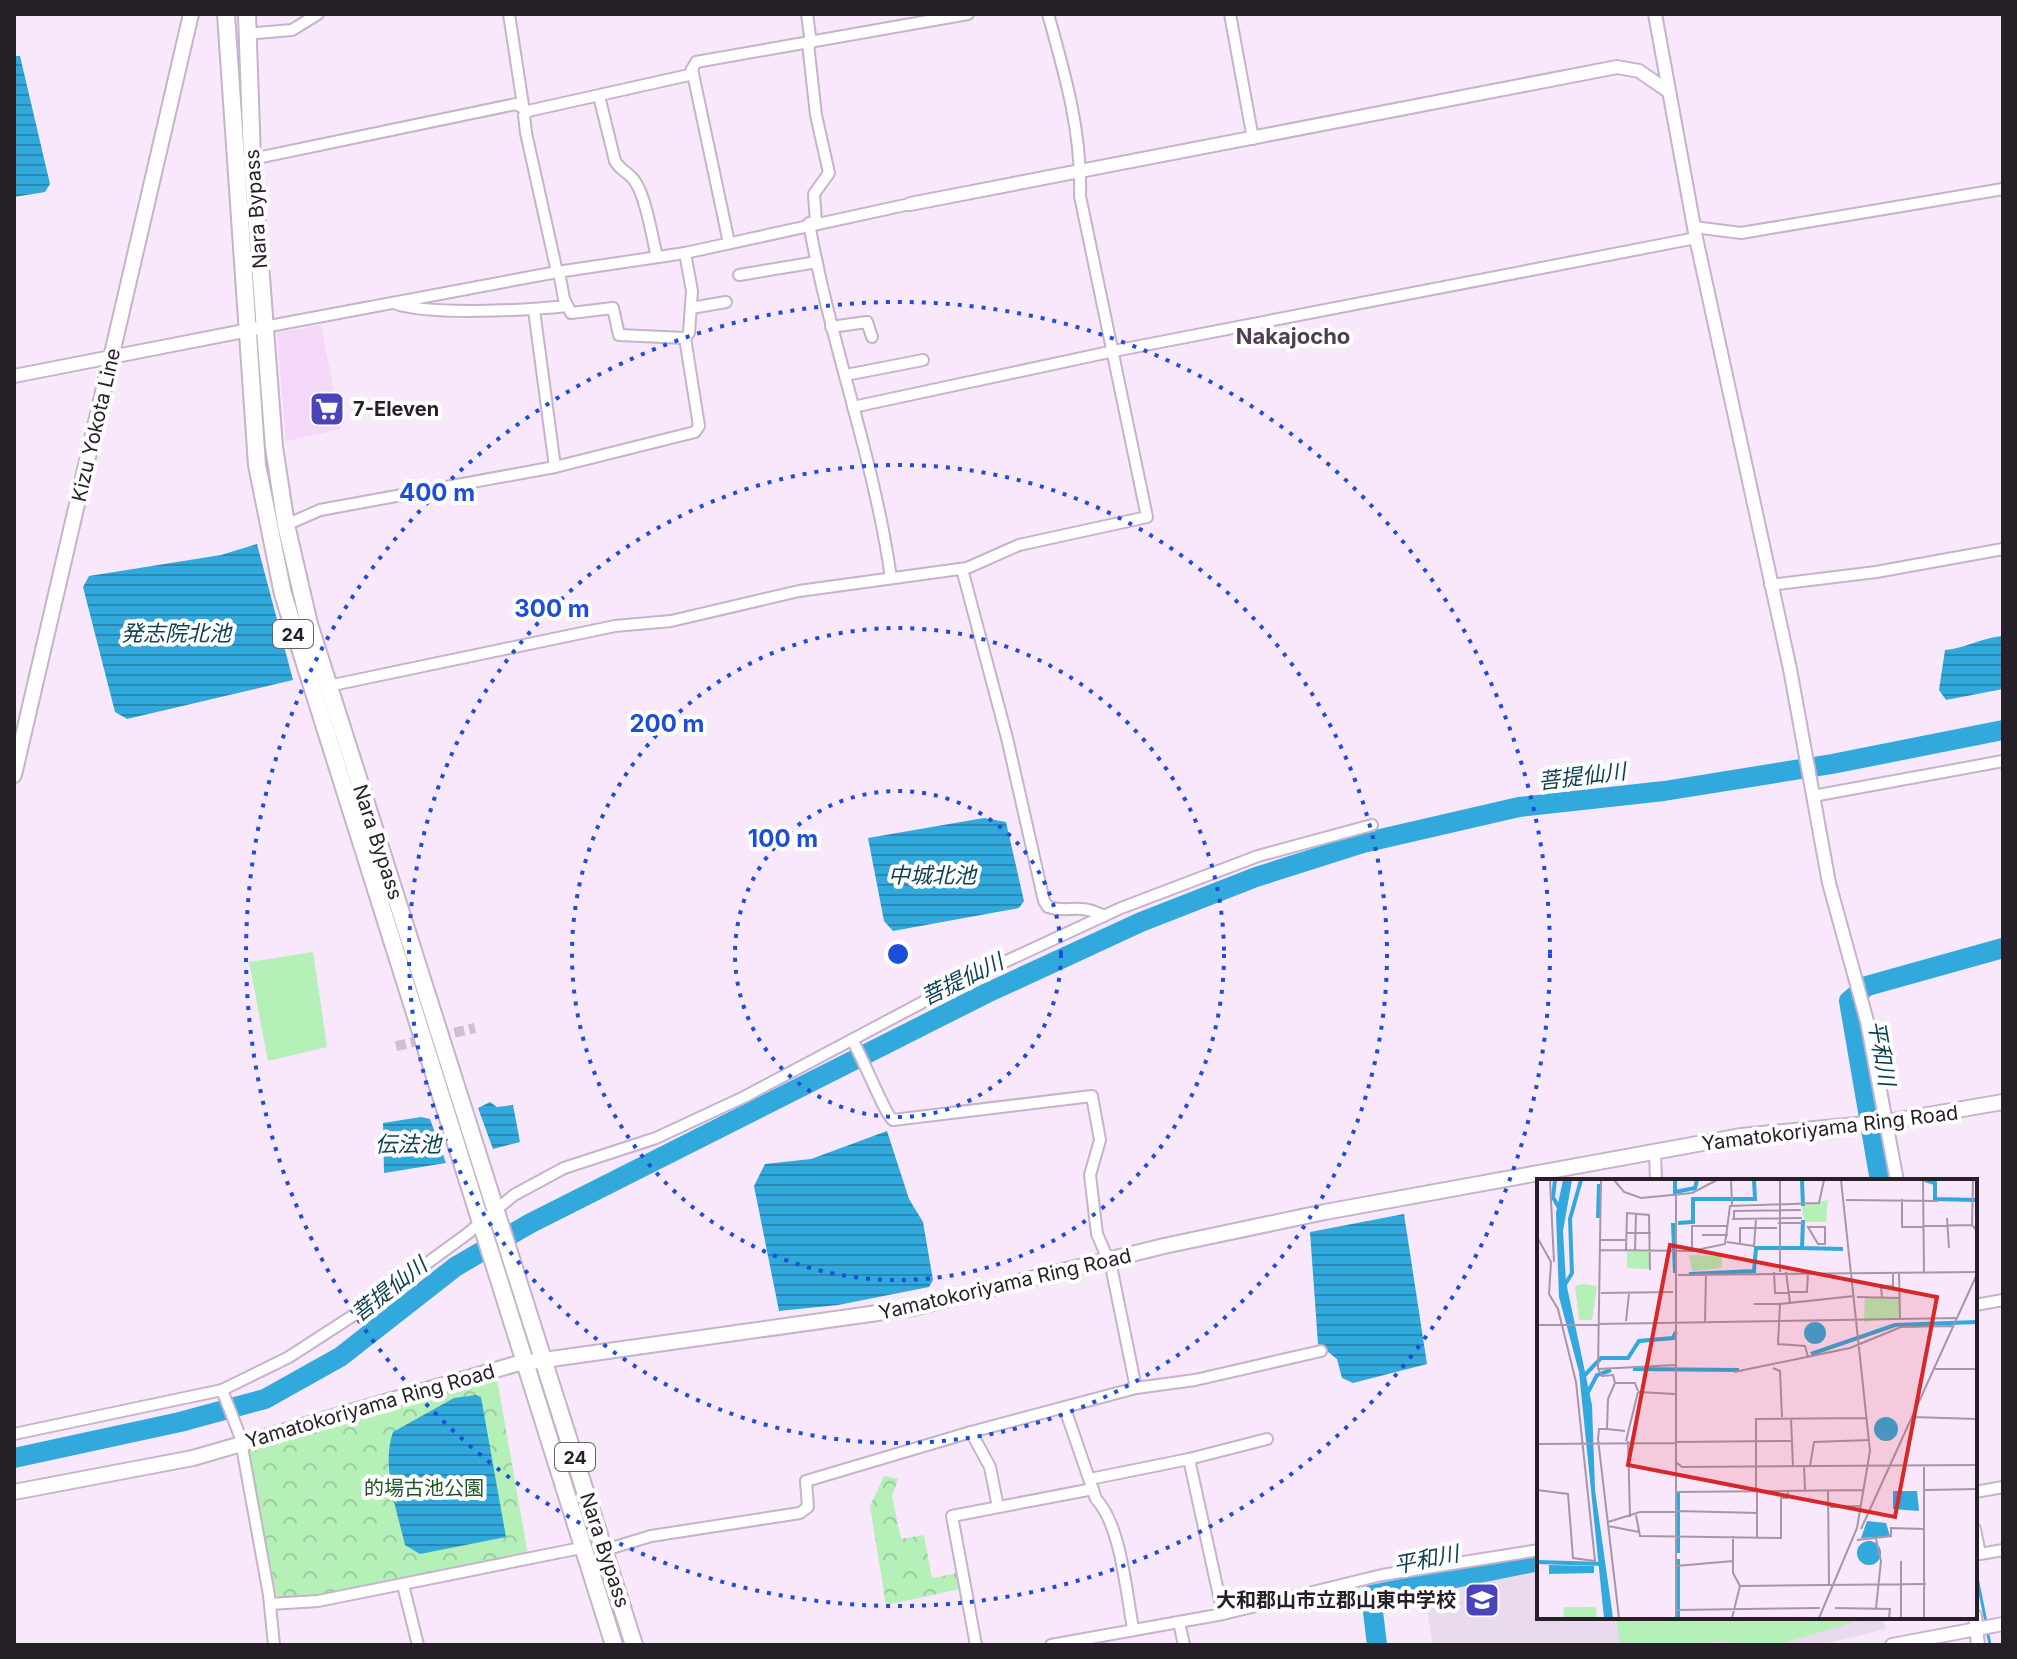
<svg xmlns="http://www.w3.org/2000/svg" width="2017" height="1659" viewBox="0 0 2017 1659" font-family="Inter,'Noto Sans JP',sans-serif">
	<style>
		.built { fill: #f3d8f8 }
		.education { fill: #e9daed }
		.forest { fill: url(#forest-crowns) }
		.pitch { fill: #b4f0b7 }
		.water { fill: url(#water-rules) }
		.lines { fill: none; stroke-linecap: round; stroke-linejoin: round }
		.stream { stroke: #31a9dd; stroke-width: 3 }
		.river { stroke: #31a9dd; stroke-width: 20 }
		.minor-tunnel { stroke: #cfbfd2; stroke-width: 10; stroke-dasharray: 10 5; stroke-linecap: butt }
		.minor-casing { stroke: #c7b2cb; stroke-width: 14 }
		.tertiary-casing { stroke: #c7b2cb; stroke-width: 16 }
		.secondary-casing { stroke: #c7b2cb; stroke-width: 18 }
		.trunk-casing { stroke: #c7b2cb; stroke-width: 20 }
		.minor { stroke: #fff; stroke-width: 10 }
		.tertiary { stroke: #fff; stroke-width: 12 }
		.secondary { stroke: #fff; stroke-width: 14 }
		.trunk { stroke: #fff; stroke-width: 16 }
		.ring { fill: none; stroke: #1d4ed8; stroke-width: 4; stroke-dasharray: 4 8 }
		.labels { text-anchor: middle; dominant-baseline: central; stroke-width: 8; stroke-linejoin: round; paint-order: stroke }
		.shield { fill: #fff; stroke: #686268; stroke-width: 2 }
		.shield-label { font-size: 18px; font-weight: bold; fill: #271f28 }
		.street-label { font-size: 20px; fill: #271f28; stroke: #fff }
		.poi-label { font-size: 20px; font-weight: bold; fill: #271f28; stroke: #fff; text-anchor: start }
		.park-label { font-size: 20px; fill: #205527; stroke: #fff }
		.neighbourhood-label { font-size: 22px; font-weight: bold; fill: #4f3e53; stroke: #fff }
		.water-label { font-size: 22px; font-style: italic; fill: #0f4056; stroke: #fff }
		.inset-river { fill: none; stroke: #31a9dd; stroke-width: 4 }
		.inset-road { fill: none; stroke: #a597a7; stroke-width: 2 }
		.view { fill: #d62828; fill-opacity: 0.15; stroke: #d62828; stroke-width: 4 }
		.inset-edge { fill: none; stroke: #271f28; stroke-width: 4 }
		.centre { fill: #1d4ed8; stroke: #fff; stroke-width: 4 }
		.ring-label { font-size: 24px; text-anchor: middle; font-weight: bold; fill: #1d4ed8; stroke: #fff; stroke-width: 8; stroke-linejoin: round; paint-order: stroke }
	</style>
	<defs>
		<pattern id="forest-crowns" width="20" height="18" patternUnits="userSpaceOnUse" patternTransform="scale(2)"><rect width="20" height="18" fill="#b4f0b7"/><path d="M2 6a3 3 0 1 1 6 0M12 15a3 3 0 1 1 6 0" fill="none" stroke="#9bcd9d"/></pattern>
		<pattern id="water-rules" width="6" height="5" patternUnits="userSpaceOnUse" patternTransform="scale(2)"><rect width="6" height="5" fill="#31a9dd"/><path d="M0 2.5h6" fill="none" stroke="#2a89b3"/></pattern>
	</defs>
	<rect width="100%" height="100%" fill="#f9e7fc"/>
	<path class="built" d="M321,325L341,429L286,441L277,333Z"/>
	<path class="education" d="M1539,1564V1617H1882L1886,1629L1819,1645H1433L1422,1583Z"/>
	<g class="forest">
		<path d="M497,1379L528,1555L316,1598H277L248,1452L456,1384Z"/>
		<path d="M884,1476L898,1479L892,1496L901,1539L924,1535L932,1578L963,1572L965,1588L886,1605L870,1506Z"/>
	</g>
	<g class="pitch">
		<path d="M313,952L327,1047L268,1061L249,962Z"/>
		<path d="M1616,1617H1868V1618L1775,1645L1716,1641L1692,1645H1620Z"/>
	</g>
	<g class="water">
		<path d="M14,56H20L50,184L45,192L14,197Z"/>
		<path d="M257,544L293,680L127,719L115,712L83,587L89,576L221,555Z"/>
		<path d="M2003,636V689L1946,700L1939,690L1945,650C1966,648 1981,638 2003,636Z"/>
		<path d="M984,818L1006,822L1024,901L1019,908L893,931L884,921L868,838Z"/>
		<path d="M490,1102L497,1107L513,1105L520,1142L493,1149L478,1108Z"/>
		<path d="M421,1117L430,1119L446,1163L384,1173L383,1123Z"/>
		<path d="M887,1131L909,1199L923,1222L933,1280L929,1287L838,1305L779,1311L754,1186L765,1164L811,1159Z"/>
		<path d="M1404,1214L1427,1364L1353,1383L1342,1378L1337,1359L1318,1344L1310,1232Z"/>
		<path d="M476,1395L481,1397L506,1537L420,1554L405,1545C397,1511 381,1466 393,1432L454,1398Z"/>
	</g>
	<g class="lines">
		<g class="stream">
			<path d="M1975,1568L1986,1622"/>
			<path d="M1987,1629L1990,1645"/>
		</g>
		<g class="river">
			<path d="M1880,1181L1849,1001L1867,986L2003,948"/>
			<path d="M14,1458L180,1422L265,1399L340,1357L455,1267L529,1224L987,993L1141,922L1256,877L1363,843L1519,807L1664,791L1832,764L2003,730"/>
			<path d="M1377,1645L1371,1595L1539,1561"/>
		</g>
		<path class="minor-tunnel" d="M396,1046L475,1028"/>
		<defs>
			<g id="minor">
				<path d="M509,14L523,105"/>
				<path d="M807,14L811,43"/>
				<path d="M1230,14L1253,139"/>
				<path d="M246,34L292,30L318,14"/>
				<path d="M808,44L816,115L829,173L814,194L816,222"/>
				<path d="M692,69L729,243"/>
				<path d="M599,96L615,161C620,170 628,172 634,180C646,196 652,237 657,257"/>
				<path d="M528,111L524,115L526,133L557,272"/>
				<path d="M252,159L516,104L528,111L689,75L696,62L968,14"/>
				<path d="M809,223C830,343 874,457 891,578"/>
				<path d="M1694,227L1741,233L2003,189"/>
				<path d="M559,272L564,299L571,313L613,308L619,335L685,338"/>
				<path d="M739,275L817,262"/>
				<path d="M394,303C427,316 530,310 567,306"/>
				<path d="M691,308L726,302"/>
				<path d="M534,310L555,467"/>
				<path d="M264,327L557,272L685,253L910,204"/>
				<path d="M831,327L867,322L872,337"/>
				<path d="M846,375L923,360"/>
				<path d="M853,407L1114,351L1696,238"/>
				<path d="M286,525L320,510L555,467L695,432L699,426L685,338L689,333L692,291L685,253"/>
				<path d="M962,569L1007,738L1044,901L1048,907C1071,914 1076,902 1104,916"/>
				<path d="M1770,585L1876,572L2003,549"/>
				<path d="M328,686L615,626L671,621L799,591L967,568L1019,545L1147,517L1080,196C1082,133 1065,74 1048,14"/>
				<path d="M1813,796L2003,761"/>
				<path d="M1655,1152L1656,1181"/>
				<path d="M1975,1305L2003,1300"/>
				<path d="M1136,1388L1195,1380L1321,1351"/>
				<path d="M222,1390L240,1436L269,1595L274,1645"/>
				<path d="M1065,1409L1096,1499C1121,1525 1126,1592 1133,1628"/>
				<path d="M971,1432L990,1467L998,1507"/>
				<path d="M14,1434L222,1390L289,1357L374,1302L467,1234L514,1195L564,1168L656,1138L744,1097L957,984L1121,908L1258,856L1372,825"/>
				<path d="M1189,1459L1267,1439"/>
				<path d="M1090,1479L1189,1459L1223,1614"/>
				<path d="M1975,1492L2003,1487"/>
				<path d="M1975,1529L1980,1554L2003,1550"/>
				<path d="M605,1550L651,1536L800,1513L808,1507L806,1481L971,1432L1136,1388L1111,1266L1097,1234L1090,1175L1100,1140L1092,1096L893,1120C885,1115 862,1055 852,1040"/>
				<path d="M403,1585L418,1645"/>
				<path d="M270,1604L318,1601L586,1547"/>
				<path d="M1179,1622L1184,1645"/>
				<path d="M976,1645L952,1516L1093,1489"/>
				<path d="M1051,1645L1223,1614L1382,1575L1539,1550"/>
			</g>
			<g id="tertiary">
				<path d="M1655,14L1696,238L1790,669L1829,883L1867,1021L1897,1181"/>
				<path d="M910,204L1617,67L1639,71L1668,91"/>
				<path d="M14,376L264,327"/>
				<path d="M1975,1616L1978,1645"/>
				<path d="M1892,1645L2003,1624"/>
			</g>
			<g id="secondary">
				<path d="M14,775L191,14"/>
				<path d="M14,1492L193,1458L516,1364L913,1308L1164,1246L1325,1212L1741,1136L1887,1122L2003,1102"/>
			</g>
			<g id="trunk">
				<path d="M226,14L257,465L283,594L614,1645"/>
				<path d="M247,14L252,159L274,447L286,525L309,624L634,1645"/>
			</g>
		</defs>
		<use href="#minor" class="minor-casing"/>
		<use href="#tertiary" class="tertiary-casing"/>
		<use href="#secondary" class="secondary-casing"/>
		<use href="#trunk" class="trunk-casing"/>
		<use href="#minor" class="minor"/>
		<use href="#tertiary" class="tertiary"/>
		<use href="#secondary" class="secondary"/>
		<use href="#trunk" class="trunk"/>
	</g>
	<g class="ring">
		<circle cx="898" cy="954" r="163"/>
		<circle cx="898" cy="954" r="326"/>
		<circle cx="898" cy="954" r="489"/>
		<circle cx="898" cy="954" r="652"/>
	</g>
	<defs>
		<symbol id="supermarket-square" viewBox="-11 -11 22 22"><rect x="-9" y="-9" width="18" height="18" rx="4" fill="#4a43ba" stroke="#fff"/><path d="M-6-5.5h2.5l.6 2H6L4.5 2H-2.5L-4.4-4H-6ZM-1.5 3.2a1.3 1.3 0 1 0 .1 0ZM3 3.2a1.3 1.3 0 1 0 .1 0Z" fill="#fff"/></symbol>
		<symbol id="school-square" viewBox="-11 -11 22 22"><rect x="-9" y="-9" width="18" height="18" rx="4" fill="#4a43ba" stroke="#fff"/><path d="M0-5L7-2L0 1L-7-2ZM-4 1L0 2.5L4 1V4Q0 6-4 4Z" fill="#fff"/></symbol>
	</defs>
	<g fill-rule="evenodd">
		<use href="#supermarket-square" x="307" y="389" width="40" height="40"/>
		<use href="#school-square" x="1462" y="1580" width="40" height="40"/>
	</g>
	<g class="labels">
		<g class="shield">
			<rect x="273" y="620" width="40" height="28" rx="6"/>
			<rect x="555" y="1443" width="40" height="28" rx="6"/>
		</g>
		<g class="shield-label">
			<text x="293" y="634">24</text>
			<text x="575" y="1457">24</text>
		</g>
		<g class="street-label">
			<text transform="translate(256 209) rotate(-94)">Nara Bypass</text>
			<text transform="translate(96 425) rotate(-77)">Kizu Yokota Line</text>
			<text transform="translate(378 842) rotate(72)">Nara Bypass</text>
			<text transform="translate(1830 1128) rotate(-7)">Yamatokoriyama Ring Road</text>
			<text transform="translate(1005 1284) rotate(-13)">Yamatokoriyama Ring Road</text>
			<text transform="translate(370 1406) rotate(-16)">Yamatokoriyama Ring Road</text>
			<text transform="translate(605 1550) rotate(72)">Nara Bypass</text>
		</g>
		<g class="poi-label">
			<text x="353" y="409">7-Eleven</text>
			<text x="1456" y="1600" text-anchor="end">大和郡山市立郡山東中学校</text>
		</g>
		<g class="park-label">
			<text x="424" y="1488">的場古池公園</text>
		</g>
		<g class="neighbourhood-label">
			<text x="1293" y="336">Nakajocho</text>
		</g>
		<g class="water-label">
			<text x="176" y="633">発志院北池</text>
			<text transform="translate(1582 776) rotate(-7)">菩提仙川</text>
			<text x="932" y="875">中城北池</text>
			<text transform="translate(962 979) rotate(-26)">菩提仙川</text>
			<text transform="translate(1882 1053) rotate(80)">平和川</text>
			<text x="408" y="1144">伝法池</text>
			<text transform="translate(389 1289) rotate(-38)">菩提仙川</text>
			<text transform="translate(1426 1559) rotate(-11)">平和川</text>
		</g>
	</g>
	<g transform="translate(1537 1179)">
		<rect width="440" height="440" fill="#f9e7fc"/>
		<path d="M45,105L60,107L55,141H42L38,107Z" fill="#b4f0b7"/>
		<path d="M291,21L289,43H267L265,27ZM90,73H113L112,90L90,89ZM328,119H362V139L327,143Z" fill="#b4f0b7"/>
		<path d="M152,76L185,77V89L155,92ZM27,428H59L60,439H26Z" fill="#b4f0b7"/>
		<path d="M26,1H35L26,52L29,103L55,226L58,311L76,439H67L42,193L22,118L19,34ZM267 154a11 11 0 1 1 22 0a11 11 0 1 1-22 0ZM337 250a12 12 0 1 1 24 0a12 12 0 1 1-24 0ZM356,312H380L382,332L356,330ZM330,342L349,344L353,357L324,359ZM320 374a12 12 0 1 1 24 0a12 12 0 1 1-24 0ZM12,386L57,387V394L12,395Z" fill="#31a9dd"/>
		<path class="inset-river" d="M18,1L16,18L22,29M138,1V13L158,9L160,1M265,1L266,27M388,1L398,4V20L440,21M61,39L62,5M136,44L138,94M141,44L156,43V20H218L217,1M265,69L306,70M152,95L217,92L219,69H265L266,41M26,109L35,94L33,40L44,1M274,175L358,146L440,143M96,190L202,191M46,198L64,179H91L102,162L136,159L139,153M50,215L60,196L74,191M141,374V313M141,380V439M0,383L67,385"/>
		<path class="inset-road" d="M13,1L17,83M77,1L87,13L104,19L155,14L180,1M194,1L195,26M243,1V93M386,1L387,93M436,1L435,46L440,52M365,20V48H386M309,21L401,22M410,39L412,69M195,40L265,39M197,40V32L264,31M241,44H266M386,47L435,46M271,48H288V65H281ZM89,54H114M165,56H191M0,58L14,83L12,115L21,130L39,203L58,382L36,379L31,315L0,311M62,61H88M190,63L217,67L219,40M203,66V49H240M63,71L155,72L188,65L193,27L282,24L287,1M89,71L90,34L112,36L113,91M98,71L99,34M155,72V47H191M237,93L238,114H251M249,93L253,124M362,94L363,139M141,96L440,93M251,113H270L271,93M64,114L136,113M320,118L363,119M345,118L344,108L356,107V93M217,125H243M89,142L92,115M168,143L169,94M0,146L419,139M271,178L268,167L241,165L243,125L317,117M236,189L243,192L245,238M61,190L64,1M61,190L138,186M61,190L65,197L76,196L78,204M398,190H440M197,193L313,169L364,148L415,147M78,204L71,220L70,250L88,252M78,204H98L101,212M101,213L138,215M375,238L440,240M254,239L256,288M70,250H62L61,260L82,439M89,262L101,213M91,262L93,338M139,263L255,262M0,265L139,264M139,283L145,288L440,286M267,287L268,311M273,287L277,263L333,261M387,288V439M219,311V240L329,239M291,311L292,405M388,311L440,310M139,313L326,311M293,328L323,327M140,332L221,334M99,336L103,357L244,359V319H250L251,311M71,343L103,333H139M71,347L102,353M324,350L440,95M220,358V312M339,360L344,382L339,429M320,361L354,357V349L388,350M139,387L196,382M203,407L389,405M298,429L353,430L352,439M139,431L283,429M139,439V16M195,439L203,407L196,394V357M282,439L320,349L333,272L304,1M364,439V382"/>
		<path class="view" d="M133,66L400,118L358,338L91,286Z"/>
		<rect width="440" height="440" class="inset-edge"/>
	</g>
	<circle cx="898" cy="954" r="12" class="centre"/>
	<g class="ring-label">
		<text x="437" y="501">400 m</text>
		<text x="552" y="617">300 m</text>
		<text x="667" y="732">200 m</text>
		<text x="783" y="847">100 m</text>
	</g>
	<rect width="2017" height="1659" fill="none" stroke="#271f28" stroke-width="32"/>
</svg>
